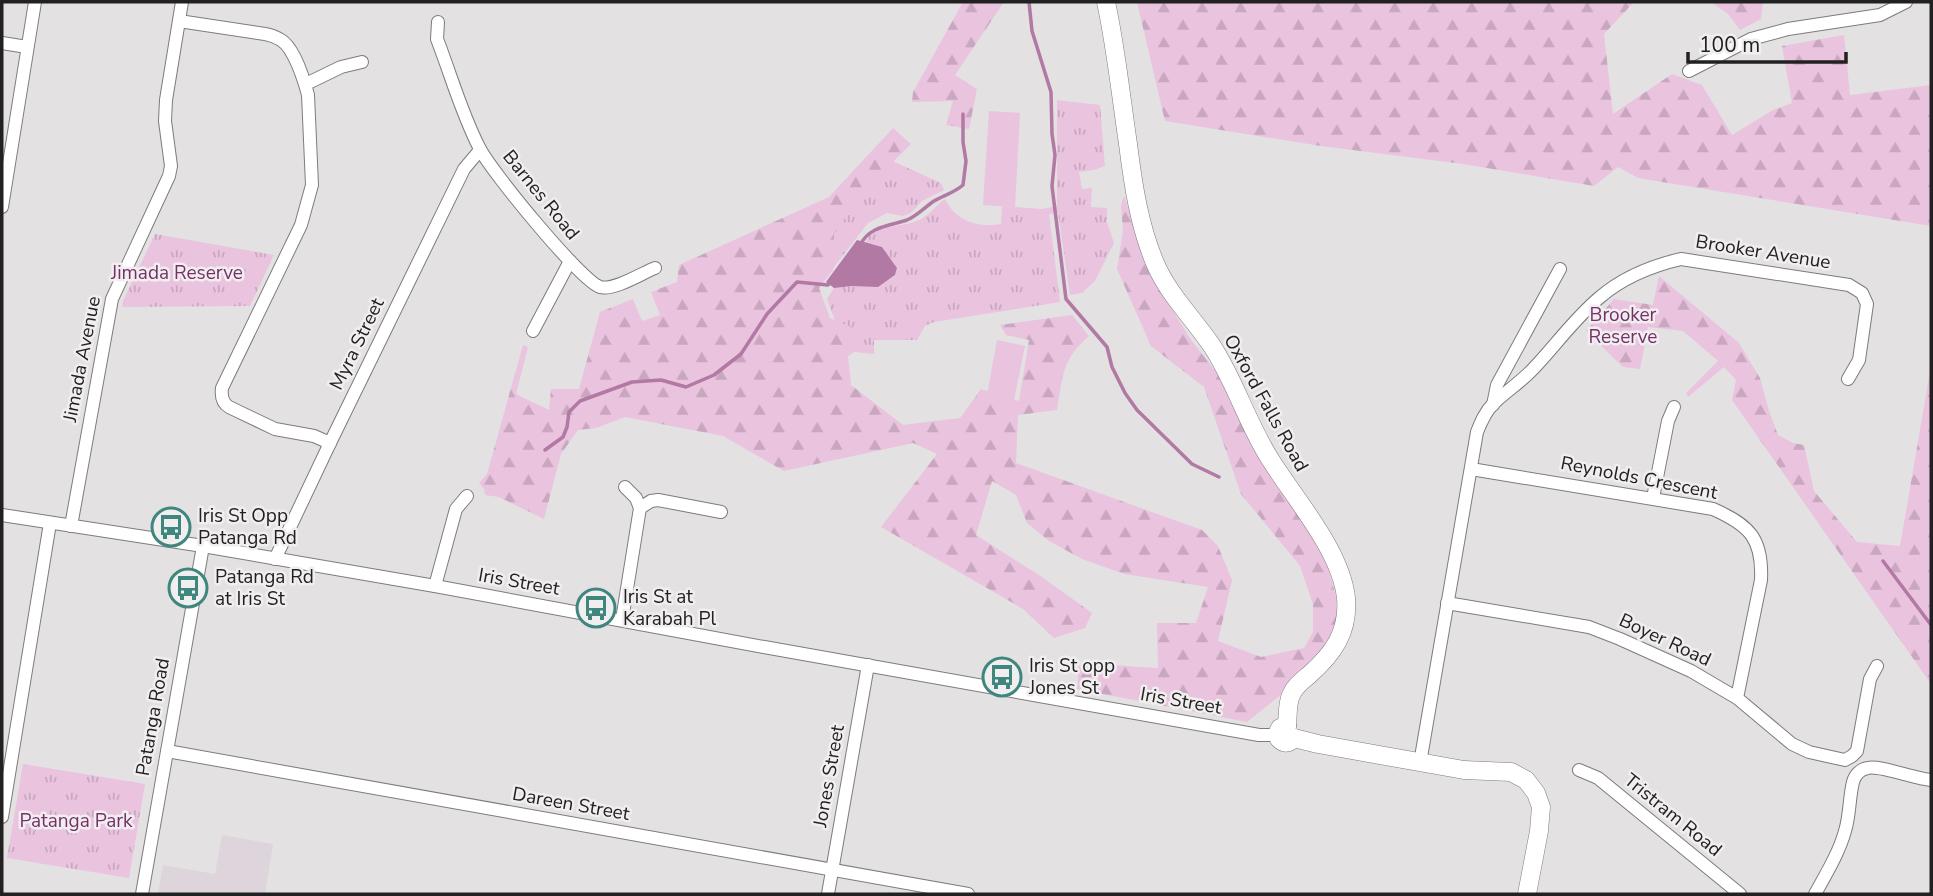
<svg xmlns="http://www.w3.org/2000/svg" width="1933" height="896" viewBox="0 0 1933 896" font-family="'Nunito Sans',sans-serif">
	<style>
		.built { fill: #ded4db }
		.grass { fill: url(#grass-tufts) }
		.forest { fill: url(#forest-firs) }
		.pitch { fill: #eac3df }
		.water { fill: #b179a3 }
		.lines { fill: none; stroke-linecap: round; stroke-linejoin: round }
		.stream { stroke: #b179a3; stroke-width: 3.5 }
		.street-casing { stroke: #7e7b7d; stroke-width: 14 }
		.secondary-casing { stroke: #7e7b7d; stroke-width: 19 }
		.street { stroke: #fff; stroke-width: 12 }
		.secondary { stroke: #fff; stroke-width: 18 }
		.labels { text-anchor: middle; dominant-baseline: central; stroke-width: 5; stroke-linejoin: round; paint-order: stroke }
		.street-label { font-size: 19px; fill: #222121; stroke: #f1eef0 }
		.park-label { font-size: 19px; fill: #753067; stroke: #f1eef0 }
		.poi-label { font-size: 19px; fill: #222121; stroke: #f1eef0; text-anchor: start }
	</style>
	<defs>
		<pattern id="grass-tufts" width="24" height="20" patternUnits="userSpaceOnUse" patternTransform="scale(1.75)"><rect width="24" height="20" fill="#eac3df"/><path d="M3 7l-1-3M5 7V3M7 7l1-3M15 17l-1-3M17 17v-4M19 17l1-3" fill="none" stroke="#c8a7bf"/></pattern>
		<pattern id="forest-firs" width="22" height="20" patternUnits="userSpaceOnUse" patternTransform="scale(1.75)"><rect width="22" height="20" fill="#eac3df"/><path d="M5 1l3.5 6h-7zM16 11l3.5 6h-7z" fill="#c8a7bf"/></pattern>
	</defs>
	<rect width="100%" height="100%" fill="#e4e1e3"/>
	<path class="built" d="M222,835L273,844L265,894H158L163,865L215,874Z"/>
	<g class="grass">
		<path d="M1057,100L1100,105L1105,166L1094,170L1079,172L1082,189L1092,188L1091,207L1107,208V222L1114,243L1095,281L1082,293L1070,295L1058,213L1049,214L1060,302L934,322L925,326L917,340H874V354L846,351L827,299L834,288L852,286H878L895,276L897,268L882,247L865,243C873,224 903,228 919,220C930,215 935,206 945,199C956,221 977,228 1001,224L1002,206L1042,209L1057,206Z"/>
		<path d="M888,159L941,183L944,190L922,201L911,213L902,216L887,213L868,223L824,280L827,240Z"/>
		<path d="M155,234L274,255L250,306L122,307L123,301Z"/>
		<path d="M23,764L145,784L129,878L7,858Z"/>
	</g>
	<g class="forest">
		<path d="M963,2H1004L955,75L977,89L969,129L946,125L953,101L912,102L913,92Z"/>
		<path d="M1137,2H1634L1604,34L1613,114L1672,74L1702,85L1732,135L1773,110L1792,103L1782,46L1844,35L1850,95L1931,85V226L1638,178L1618,167L1594,186L1463,164L1321,146L1165,121Z"/>
		<path d="M1711,2H1763L1761,19L1740,30L1728,14Z"/>
		<path d="M893,128L911,144L893,162L847,215L834,234L833,270L819,288L830,318L851,327L862,347L848,356L851,385L903,425L960,418L981,389L1019,401L1029,340L1006,335L1000,325L1072,315L1089,336C1061,360 1063,377 1057,410L1018,415L1016,463L1202,530L1218,546L1232,580L1218,641L1261,657L1304,648L1313,632V604L1300,566L1241,494L1204,387L1151,346L1117,269L1123,231L1121,205L1124,196L1152,277L1191,340L1224,382L1254,451L1317,538L1327,564L1336,596L1337,621L1331,645L1288,689L1247,722L1077,689L1079,666L1095,664L1158,668L1157,623H1196L1208,587L1124,574L1082,559L1049,541L1027,523L1016,495L992,481L976,535L1042,577L1092,613L1085,628L1054,638L1023,609L881,527L937,454L913,443L784,471L723,436L625,417L596,428L578,430L561,454L544,519L499,497L485,495L484,489L479,483L487,474L523,345L528,347L516,394L549,410L551,389H579L600,312L633,299L642,321L660,315L651,292L677,282L679,265L829,197Z"/>
		<path d="M1659,276L1739,343L1760,378L1769,411L1778,435L1793,443L1804,445L1814,491L1857,542L1900,546L1931,366V684L1732,400L1736,380L1724,367L1688,397L1686,393L1718,361L1683,331L1648,327L1640,369L1623,367L1586,331L1614,299L1653,305Z"/>
	</g>
	<g class="pitch">
		<path d="M989,111L1020,113L1015,207L983,205Z"/>
		<path d="M997,340L1025,346L1014,400L987,395Z"/>
	</g>
	<path class="water" d="M857,240L882,247L897,268L895,275L878,287L852,286L834,288L826,282Z"/>
	<g class="lines">
		<g class="stream">
			<path d="M1029,2L1032,31L1051,92L1052,134L1055,155L1052,186L1066,299L1107,347L1112,367L1125,393L1137,410L1192,464L1219,477"/>
			<path d="M860,245C870,226 889,226 907,220C917,216 925,207 934,201C944,195 954,193 963,185L966,161L963,142V114"/>
			<path d="M545,450L563,437L567,427L569,412L580,401L632,382L661,380L686,387L714,375L741,354L767,314L797,282L828,285L831,281"/>
			<path d="M1883,561L1931,625"/>
		</g>
		<defs>
			<g id="street">
				<path d="M179,21L265,34C271,35 276,37 281,40C294,48 304,80 308,95L312,185L301,225L222,388C221,396 222,403 229,407L275,429L314,436L330,443"/>
				<path d="M438,22L437,39C451,75 462,115 480,149C491,171 581,281 600,287C614,291 642,273 655,268"/>
				<path d="M2,43L27,47"/>
				<path d="M1689,71L1751,39L1788,29L1880,15L1906,2"/>
				<path d="M306,84L341,67L362,62"/>
				<path d="M2,207L35,2"/>
				<path d="M533,331L570,261"/>
				<path d="M1493,405L1497,385L1560,269"/>
				<path d="M1471,469L1713,509C1749,525 1763,538 1761,580L1737,698"/>
				<path d="M1653,498L1668,421L1674,407"/>
				<path d="M640,508L651,501L658,500L721,512"/>
				<path d="M2,515L203,546L435,586L764,647L1259,735H1277"/>
				<path d="M71,526L112,299L169,176L171,166L165,121L166,100L182,2"/>
				<path d="M275,559L330,443L464,169L480,150"/>
				<path d="M435,586L456,509L467,496"/>
				<path d="M1447,603L1589,627L1620,639L1691,671L1737,698L1792,744L1809,752L1845,760L1852,756L1857,751L1870,679L1877,666"/>
				<path d="M622,620L640,508L636,498L625,487"/>
				<path d="M167,751L968,894"/>
				<path d="M1420,763L1477,432C1481,422 1485,412 1493,404C1505,392 1521,382 1533,369C1555,346 1575,318 1599,298C1622,278 1651,266 1681,259L1849,285L1862,293L1867,304L1859,360L1848,379"/>
				<path d="M1579,770L1598,778L1740,894"/>
				<path d="M2,817L50,523"/>
				<path d="M142,894L203,546"/>
				<path d="M828,894L868,665"/>
				<path d="M1815,894C1826,874 1839,853 1845,831C1850,815 1849,798 1853,782C1855,775 1860,769 1868,768C1880,765 1915,779 1931,780"/>
			</g>
			<g id="secondary">
				<path d="M1106,2C1116,48 1121,97 1128,144C1133,184 1139,225 1155,263C1168,294 1193,318 1212,346C1235,381 1247,423 1270,459C1295,499 1341,551 1346,598C1349,632 1333,654 1309,675C1302,681 1294,687 1291,695C1287,704 1288,716 1287,726"/>
				<path d="M1287,726L1280,728L1278,732L1279,739C1284,744 1289,744 1294,738"/>
				<path d="M1294,738L1318,744L1464,770L1511,772L1526,780L1536,793L1541,807L1539,831L1527,894"/>
			</g>
		</defs>
		<use href="#street" class="street-casing"/>
		<use href="#secondary" class="secondary-casing"/>
		<use href="#street" class="street"/>
		<use href="#secondary" class="secondary"/>
	</g>
	<defs>
		<symbol id="bus-ring" viewBox="-11 -11 22 22"><circle r="9.5" fill="#f1eef0" stroke="#3f867e" stroke-width="1.5"/><path d="M-5-6H5V4H4V6H2V4H-2V6H-4V4H-5ZM-3.5-4V0h7V-4ZM-3.5 1.2v1.5H-2V1.2ZM2 1.2v1.5H3.5V1.2Z" fill="#3f867e"/></symbol>
	</defs>
	<g fill-rule="evenodd">
		<use href="#bus-ring" x="149" y="505" width="44" height="44"/>
		<use href="#bus-ring" x="166" y="566" width="44" height="44"/>
		<use href="#bus-ring" x="574" y="586" width="44" height="44"/>
		<use href="#bus-ring" x="980" y="655" width="44" height="44"/>
	</g>
	<g class="labels">
		<g class="street-label">
			<text transform="translate(541 195) rotate(51)">Barnes Road</text>
			<text transform="translate(1763 252) rotate(9)">Brooker Avenue</text>
			<text transform="translate(357 344) rotate(-64)">Myra Street</text>
			<text transform="translate(82 359) rotate(-79)">Jimada Avenue</text>
			<text transform="translate(1266 403) rotate(61)">Oxford Falls Road</text>
			<text transform="translate(1639 478) rotate(11)">Reynolds Crescent</text>
			<text transform="translate(519 582) rotate(10)">Iris Street</text>
			<text transform="translate(1665 640) rotate(25)">Boyer Road</text>
			<text transform="translate(1181 701) rotate(10)">Iris Street</text>
			<text transform="translate(153 717) rotate(-80)">Patanga Road</text>
			<text transform="translate(829 776) rotate(-80)">Jones Street</text>
			<text transform="translate(571 804) rotate(10)">Dareen Street</text>
			<text transform="translate(1673 815) rotate(39)">Tristram Road</text>
		</g>
		<g class="park-label">
			<text x="177" y="273">Jimada Reserve</text>
			<text x="1623" y="315">Brooker<tspan x="1623" dy="22">Reserve</tspan></text>
			<text x="76" y="821">Patanga Park</text>
		</g>
		<g class="poi-label">
			<text x="198" y="516">Iris St Opp<tspan x="198" dy="22">Patanga Rd</tspan></text>
			<text x="215" y="577">Patanga Rd<tspan x="215" dy="22">at Iris St</tspan></text>
			<text x="623" y="597">Iris St at<tspan x="623" dy="22">Karabah Pl</tspan></text>
			<text x="1029" y="666">Iris St opp<tspan x="1029" dy="22">Jones St</tspan></text>
		</g>
	</g>
	<rect width="1933" height="896" fill="none" stroke="#222121" stroke-width="7"/>
	<path d="M1688 52v10h158v-10" fill="none" stroke="#222121" stroke-width="3.5"/>
	<text x="1699" y="52" font-size="21" fill="#222121" stroke="#f1eef0" stroke-width="5" paint-order="stroke">100 m</text>
</svg>
